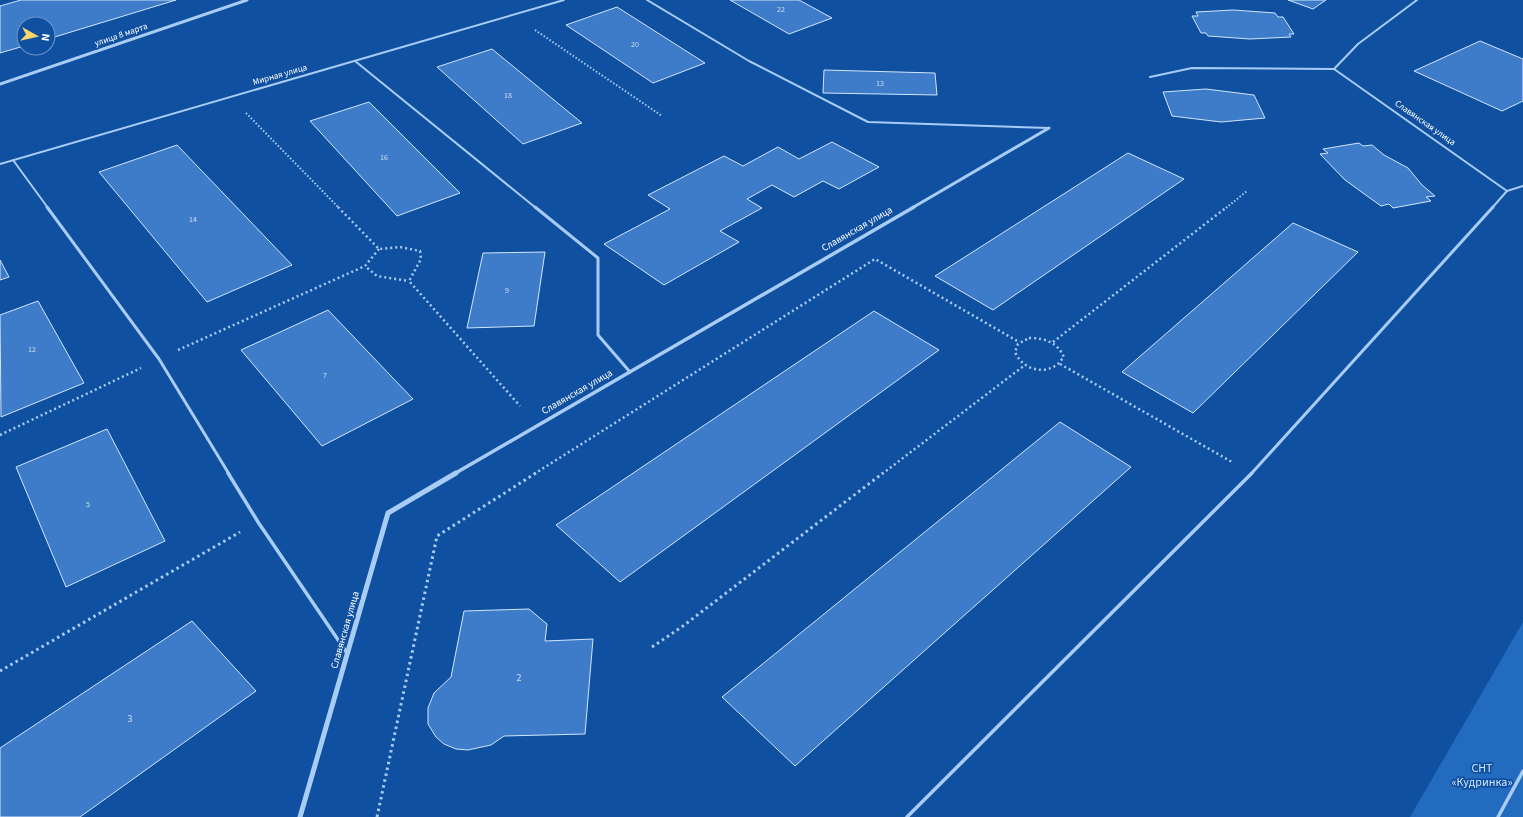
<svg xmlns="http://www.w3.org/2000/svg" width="1523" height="817" viewBox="0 0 1523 817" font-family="'Source Sans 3',sans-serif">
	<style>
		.green { fill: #236bbf }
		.building { fill: #3e7cc9; stroke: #d2e6fe }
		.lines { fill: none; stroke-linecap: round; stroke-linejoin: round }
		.path-far2 { stroke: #a9ccf5; stroke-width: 2; stroke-dasharray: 1.5 2; stroke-linecap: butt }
		.path-far1 { stroke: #a9ccf5; stroke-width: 2.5; stroke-dasharray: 2 3; stroke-linecap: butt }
		.path { stroke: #a9ccf5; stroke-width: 3; stroke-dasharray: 2.5 3.5; stroke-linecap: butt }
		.lane-far2 { stroke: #a9ccf5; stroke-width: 2 }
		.lane-far1 { stroke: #a9ccf5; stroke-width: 3 }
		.lane { stroke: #a9ccf5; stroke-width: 3.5 }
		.street-far2 { stroke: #a9ccf5; stroke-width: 3 }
		.street-far1 { stroke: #a9ccf5; stroke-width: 3.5 }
		.street { stroke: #a9ccf5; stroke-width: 5 }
		.labels { text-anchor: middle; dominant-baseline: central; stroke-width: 3.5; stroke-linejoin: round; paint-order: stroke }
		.number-label { font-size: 8px; fill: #cfdef2 }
		.far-street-label { font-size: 9px; fill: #fff; stroke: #1050a1 }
		.street-label { font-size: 10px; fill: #fff; stroke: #1050a1 }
		.near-number-label { font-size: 10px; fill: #cfdef2 }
		.near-park-label { font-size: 12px; fill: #d2e6fe; stroke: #1050a1 }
	</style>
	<rect width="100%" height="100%" fill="#1050a1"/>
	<path class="green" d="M1523,622V817H1410Z"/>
	<g class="building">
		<path d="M21,0H176L48,39V24H24V46L0,53V6Z"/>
		<path d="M730,0H799L832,18L789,34Z"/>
		<path d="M1288,0H1326L1313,9Z"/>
		<path d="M617,7L705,63L653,83L566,25Z"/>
		<path d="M1233,10L1275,13L1278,17H1283L1294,34H1289L1291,37L1250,39L1208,36L1206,33H1201L1192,16H1198L1196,12Z"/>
		<path d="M1480,41L1523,59V101L1502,111L1414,71Z"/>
		<path d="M492,49L582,123L523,144L437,67Z"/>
		<path d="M824,70L935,73L937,95L823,93Z"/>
		<path d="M1206,89L1254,95L1265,118L1221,122L1172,116L1163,92Z"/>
		<path d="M369,102L460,193L397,216L310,121Z"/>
		<path d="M832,142L879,167L839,189L823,181L794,197L772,185L747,199L762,208L720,231L739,242L664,285L604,244L670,209L648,195L724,156L743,166L778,147L799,159Z"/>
		<path d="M1359,143L1363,146L1372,145L1384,155L1408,168L1422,185L1435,196L1426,197L1431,201L1393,208L1389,204L1381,206L1345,180L1320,154L1328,153L1323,149Z"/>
		<path d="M177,145L292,265L207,302L99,172Z"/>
		<path d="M1128,153L1184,179L993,310L935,276Z"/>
		<path d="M1293,223L1358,252L1193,413L1122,372Z"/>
		<path d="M545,252L534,326L467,328L483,253Z"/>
		<path d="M0,260L9,277L0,280Z"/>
		<path d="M38,301L84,383L1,417L0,315Z"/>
		<path d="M328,310L413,399L322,446L241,350Z"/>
		<path d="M874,311L939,350L620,582L556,525Z"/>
		<path d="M1060,422L1131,467L795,766L722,697Z"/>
		<path d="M107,429L165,541L66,587L16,467Z"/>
		<path d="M529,609L547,624L545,641L593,639L585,734L504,736L491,745L468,750L456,749L444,744L436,737L428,724V708L434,693L451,677L464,611Z"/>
		<path d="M192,621L256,691L80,817H0V748Z"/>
	</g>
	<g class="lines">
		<g class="path-far2">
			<path d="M535,30L662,116"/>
			<path d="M246,113L339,208"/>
			<path d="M1226,208L1247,191"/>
		</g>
		<g class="path-far1">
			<path d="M338,207L379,249L400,247L420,251L421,259L409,281L520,406"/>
			<path d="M379,249L365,266L377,276L409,281"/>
			<path d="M1029,338C1045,338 1057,342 1064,357C1061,360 1059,364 1055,366C1040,375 1021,367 1015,352L1018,344Z"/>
			<path d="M1053,342L1227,207"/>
			<path d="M178,350L365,266"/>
			<path d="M1060,364L1232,462"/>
			<path d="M0,435L141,368"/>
			<path d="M534,474L875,259L1019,342"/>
			<path d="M882,474L1025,365"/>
		</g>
		<g class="path">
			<path d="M652,647L683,626L883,473"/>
			<path d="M0,671L240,532"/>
			<path d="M377,817L437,536L536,473"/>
		</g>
		<g class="lane-far2">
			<path d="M647,0L749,61L868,122L1049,128"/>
			<path d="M355,61L536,208"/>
			<path d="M1334,69L1358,44L1417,0"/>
			<path d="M1150,77L1192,68L1334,69L1507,191"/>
			<path d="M13,160L48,208"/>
			<path d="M0,164L564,0"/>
			<path d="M1492,208L1507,191L1523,186"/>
		</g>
		<g class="lane-far1">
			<path d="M47,207L159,359L229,474"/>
			<path d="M535,207L598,258V335L630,372"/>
			<path d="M1251,474L1493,207"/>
		</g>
		<g class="lane">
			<path d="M228,473L258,522L347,653"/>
			<path d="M907,817L1252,473"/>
			<path d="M1498,817L1523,771"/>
		</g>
		<g class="street-far2">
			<path d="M0,84L247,0"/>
			<path d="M912,208L1049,128"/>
		</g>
		<path class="street-far1" d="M454,474L914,207"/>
		<path class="street" d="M300,817L388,513L456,473"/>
	</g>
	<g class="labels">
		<g class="number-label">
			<text x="781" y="9">22</text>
			<text x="635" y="44">20</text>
			<text x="880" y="83">13</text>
			<text x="508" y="95">18</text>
			<text x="384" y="157">16</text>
			<text x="193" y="219">14</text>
			<text x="507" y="290">9</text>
			<text x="32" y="349">12</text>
			<text x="325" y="375">7</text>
			<text x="88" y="504">5</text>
		</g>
		<g class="far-street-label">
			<text transform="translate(121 35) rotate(-19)">улица 8 марта</text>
			<text transform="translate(280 75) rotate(-16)">Мирная улица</text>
			<text transform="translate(1425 123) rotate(35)">Славянская улица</text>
		</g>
		<g class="street-label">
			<text transform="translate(857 229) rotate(-30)">Славянская улица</text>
			<text transform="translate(577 392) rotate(-30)">Славянская улица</text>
			<text transform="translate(345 630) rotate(-74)">Славянская улица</text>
		</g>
		<g class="near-number-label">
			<text x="519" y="678">2</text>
			<text x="130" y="719">3</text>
		</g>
		<g class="near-park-label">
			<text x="1482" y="768">СНТ<tspan x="1482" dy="14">«Кудринка»</tspan></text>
		</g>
	</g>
	<g transform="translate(36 36) rotate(98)"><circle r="19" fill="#1050a1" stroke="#7096c7"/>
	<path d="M0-3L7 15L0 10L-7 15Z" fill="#ffd46d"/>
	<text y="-6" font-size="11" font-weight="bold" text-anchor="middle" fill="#ffffff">N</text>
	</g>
</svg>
